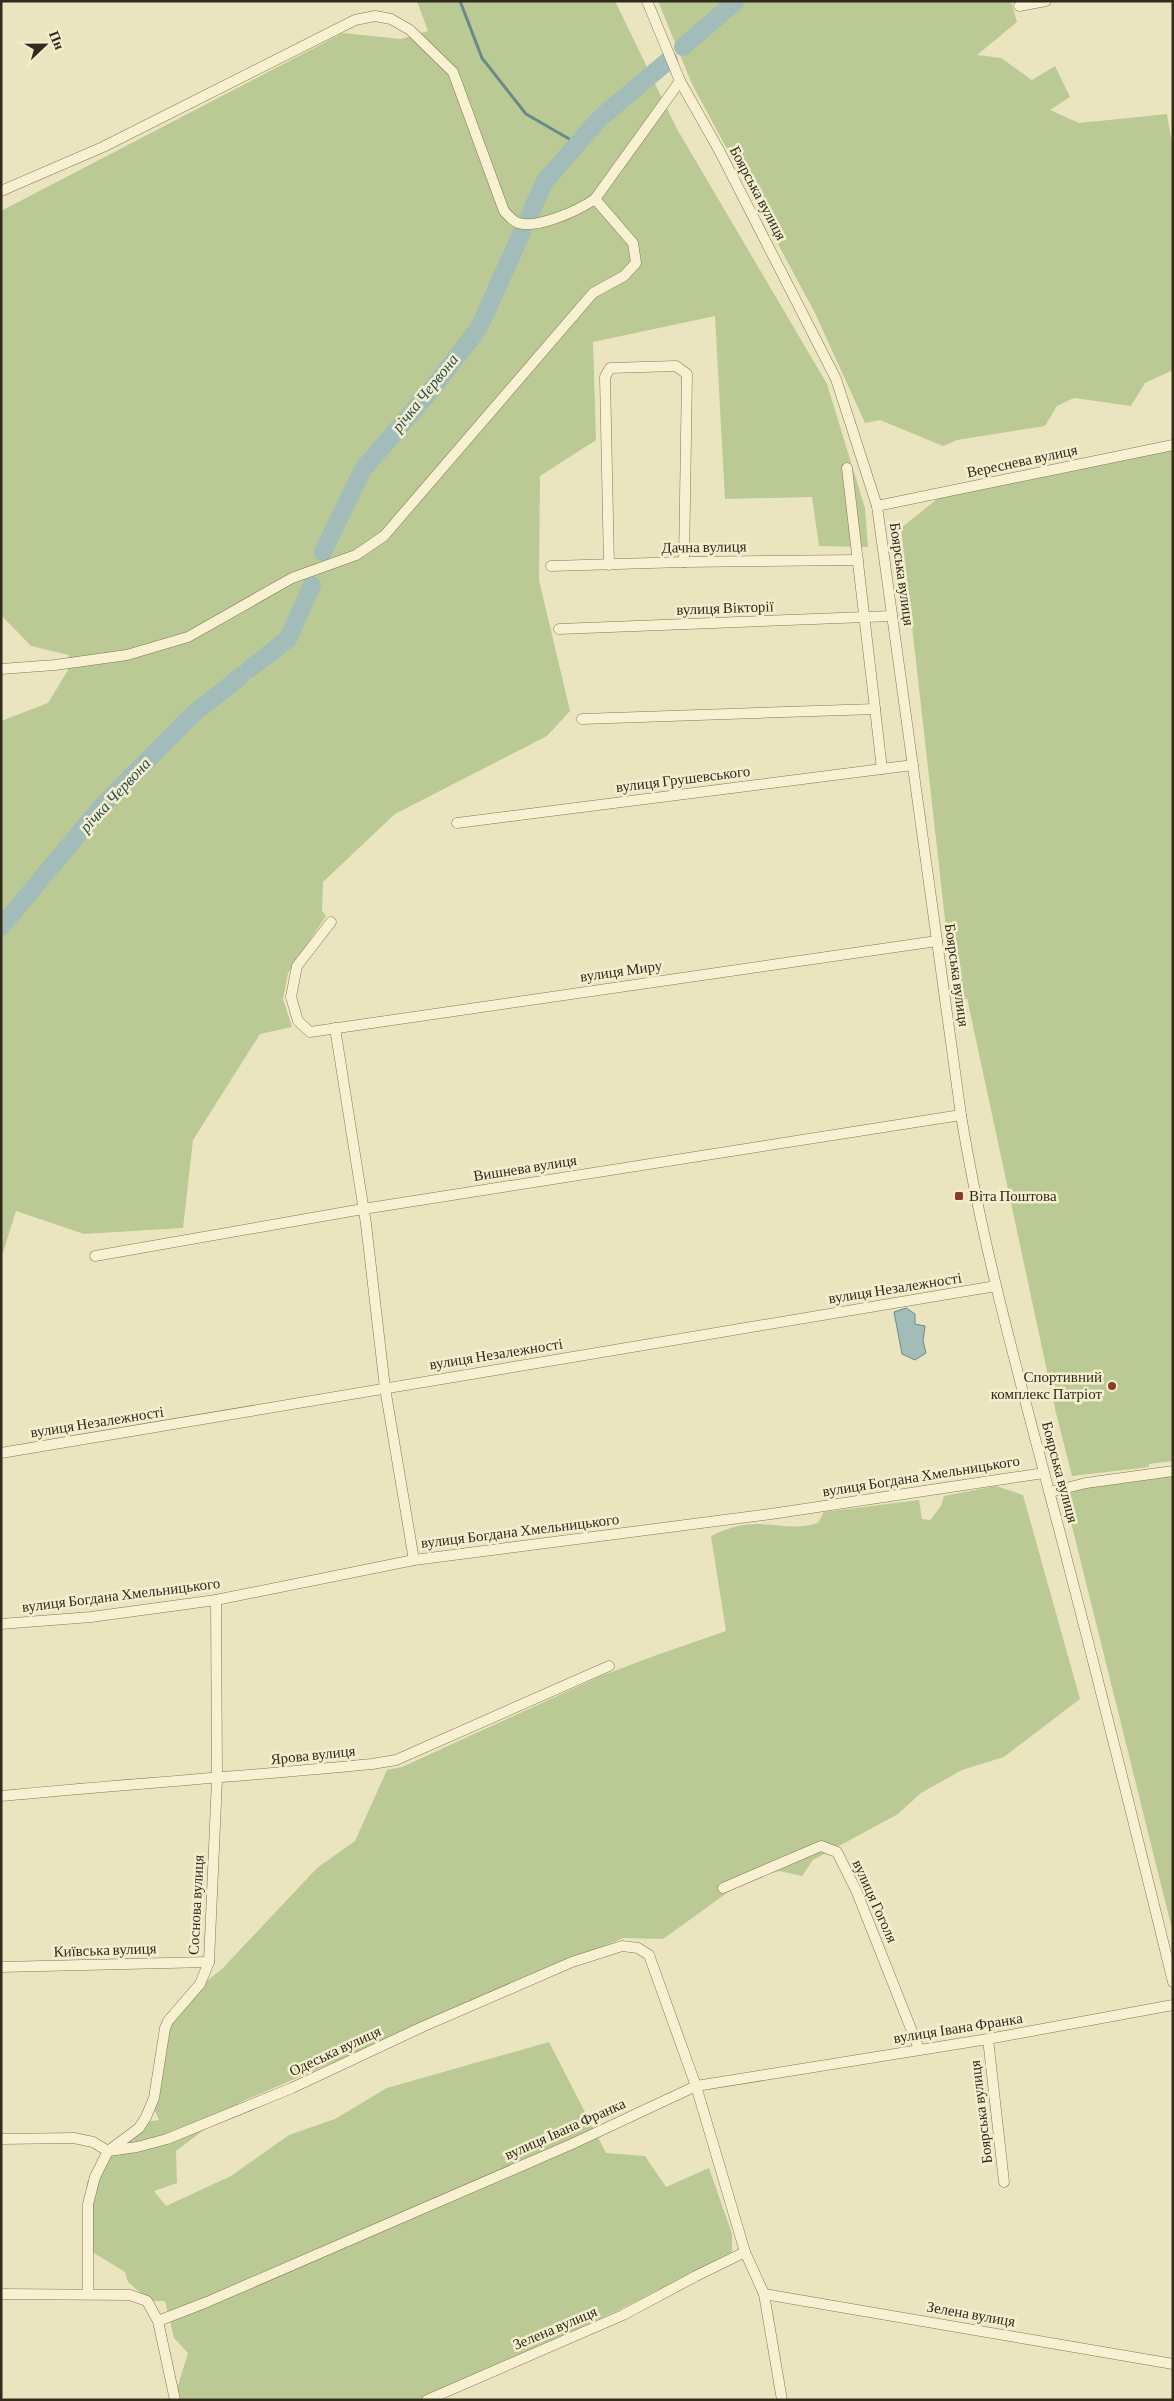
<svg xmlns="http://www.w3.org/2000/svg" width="1174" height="2401" viewBox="0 0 1174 2401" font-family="'Crimson Pro',serif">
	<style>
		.green { fill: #bbc994 }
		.water { fill: #a2bdb9; stroke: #6a8a87 }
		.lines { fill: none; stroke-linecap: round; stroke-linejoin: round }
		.stream { stroke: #6a8a87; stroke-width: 3 }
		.river { stroke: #a2bdb9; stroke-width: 18 }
		.minor-casing { stroke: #837658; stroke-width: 11 }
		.minor { stroke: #f7f1d2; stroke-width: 10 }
		.poi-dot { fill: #8f392b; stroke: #f3eece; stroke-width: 2 }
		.labels { text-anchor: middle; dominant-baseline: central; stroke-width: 5; stroke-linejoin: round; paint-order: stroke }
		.street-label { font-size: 15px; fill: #332b1c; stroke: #f3eece }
		.poi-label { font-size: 15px; fill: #332b1c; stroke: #f3eece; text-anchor: start }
		.water-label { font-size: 16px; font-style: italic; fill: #2c4f53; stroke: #f3eece }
	</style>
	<rect width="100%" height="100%" fill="#ebe5bf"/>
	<g class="green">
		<path d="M417,1H615L677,129L827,384L865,508L868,547L819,546L812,497L725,499L715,316L593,342L596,440L540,476L539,580L570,711L547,736L395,814L323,882L322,911L326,916L288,973L283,999L292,1027L260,1034L193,1140L183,1228L84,1234L16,1211L1,1259V721L48,703L68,670L69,655L31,646L1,615V211L343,33L401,39L428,31Z"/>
		<path d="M658,1H1011L1017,22L977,55L1001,58L1032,80L1055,66L1070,97L1050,110L1079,123L1167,114L1173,151V370L1145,383L1131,406L1074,398L1057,406L1045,426L957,440L943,446L880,420L865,423L815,313L692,84Z"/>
		<path d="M1173,447V1461L1149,1464V1467L1072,1476L1056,1413L967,998L955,1008L901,528L942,495Z"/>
		<path d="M1173,1468V1933L1065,1498L1082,1481Z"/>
		<path d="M996,1486L1023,1495L1080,1699L1004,1757L962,1770L921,1793L898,1814L813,1860L802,1876L779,1871L745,1880L663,1939L623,1938L241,2102L176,2151L177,2183L154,2191L166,2206L231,2176L289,2135L335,2119L387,2088L549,2042L606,2153L645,2156L666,2187L709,2168L732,2234V2252L621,2309L422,2400H177L175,2395L188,2353L174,2338L165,2301H150L128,2282L125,2272L94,2253L84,2233L87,2182L105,2158L145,2122L159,2120L151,2102L160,2041L159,2030L176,2005L222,1969L317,1868L355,1841L387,1770L402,1767L601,1676L654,1656L726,1631L711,1536C725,1529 739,1524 756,1524C777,1524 798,1530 818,1523L824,1512L919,1500L922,1519L930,1520L941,1506L944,1496Z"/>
	</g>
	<path class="water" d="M906,1308L915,1314V1324L925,1326L923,1341L926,1353L915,1360L902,1354L894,1312Z"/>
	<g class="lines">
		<path class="stream" d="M460,1L482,58L526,114L578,144"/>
		<g class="river">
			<path d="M683,47L736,1"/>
			<path d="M529,216L545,181L599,119L669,60"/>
			<path d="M323,552L363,469L427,395L479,328L522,232"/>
			<path d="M249,669L288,639L312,585"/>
			<path d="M1,927L101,807L193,714L241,676"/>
		</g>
		<defs>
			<g id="minor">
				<path d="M647,1L680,81L720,152L836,379L877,506L961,1115C982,1244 1017,1369 1050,1495C1093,1657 1133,1819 1173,1982"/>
				<path d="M1019,6L1046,1"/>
				<path d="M1,191L103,147L355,20L375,16L391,19L410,30L453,72L504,211C508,215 512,220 516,222C534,231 579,210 595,199L680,81"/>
				<path d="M847,468L882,769"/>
				<path d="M877,506L1173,445"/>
				<path d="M609,565L605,377L610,368L676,366L687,374L684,562"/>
				<path d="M551,566L684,562L858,560"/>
				<path d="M559,629L892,616"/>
				<path d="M1,669L55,665L127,655L188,637L292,578L356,555L384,536L593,293L624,276L636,263L633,243L595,199"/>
				<path d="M582,719L875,709"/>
				<path d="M457,823L913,765"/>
				<path d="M331,922L297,966L291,997L298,1021L310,1032L937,941"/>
				<path d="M335,1028L366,1224L385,1388L414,1560"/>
				<path d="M95,1256L363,1209L961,1115"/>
				<path d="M1,1453L996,1286"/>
				<path d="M1050,1492L1086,1483L1173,1471"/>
				<path d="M1,1624L91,1617L216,1600L414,1560L771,1514L1044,1473"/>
				<path d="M1,1796C125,1784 249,1776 372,1764L396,1760L609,1666"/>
				<path d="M723,1888L821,1846L837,1852L856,1890L919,2049"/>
				<path d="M1,1967L209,1962"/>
				<path d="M988,2039L1004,2182"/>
				<path d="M1,2139L74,2138L93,2142L108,2151L137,2147L167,2139L292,2088L422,2027L572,1962L622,1946L638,1948L649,1955L696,2086L745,2252"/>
				<path d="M1,2294L130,2295L147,2301L158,2321L175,2400"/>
				<path d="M88,2294V2204L95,2177L108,2151L139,2128L146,2117L154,2098L165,2028L168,2021L200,1984L209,1962L217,1779L216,1600"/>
				<path d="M764,2294L782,2400"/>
				<path d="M158,2321L207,2302L572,2144L696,2086L988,2039L1173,2005"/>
				<path d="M427,2400L623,2315L696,2276L745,2252L764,2294L1173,2364"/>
			</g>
		</defs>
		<use href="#minor" class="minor-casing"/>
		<use href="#minor" class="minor"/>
	</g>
	<g class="poi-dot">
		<rect x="954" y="1191" width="10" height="10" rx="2.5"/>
		<circle cx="1112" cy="1386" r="5"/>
	</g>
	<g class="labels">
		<g class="street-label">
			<text transform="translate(758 193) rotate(62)">Боярська вулиця</text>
			<text transform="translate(1022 461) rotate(-12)">Вереснева вулиця</text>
			<text transform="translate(704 547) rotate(-1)">Дачна вулиця</text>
			<text transform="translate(902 574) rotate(82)">Боярська вулиця</text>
			<text transform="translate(725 608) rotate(-2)">вулиця Вікторії</text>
			<text transform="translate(683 779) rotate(-7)">вулиця Грушевського</text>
			<text transform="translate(621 971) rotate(-8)">вулиця Миру</text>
			<text transform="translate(957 975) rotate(82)">Боярська вулиця</text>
			<text transform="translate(525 1168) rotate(-9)">Вишнева вулиця</text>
			<text transform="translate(895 1288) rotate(-9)">вулиця Незалежності</text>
			<text transform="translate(496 1354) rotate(-9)">вулиця Незалежності</text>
			<text transform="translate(97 1422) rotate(-9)">вулиця Незалежності</text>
			<text transform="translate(1060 1472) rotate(75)">Боярська вулиця</text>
			<text transform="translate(921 1476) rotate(-9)">вулиця Богдана Хмельницького</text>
			<text transform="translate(520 1531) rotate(-7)">вулиця Богдана Хмельницького</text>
			<text transform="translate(121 1595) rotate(-7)">вулиця Богдана Хмельницького</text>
			<text transform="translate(313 1755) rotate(-6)">Ярова вулиця</text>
			<text transform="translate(875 1901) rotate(66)">вулиця Гоголя</text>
			<text transform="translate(196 1905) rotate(-87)">Соснова вулиця</text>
			<text transform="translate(105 1950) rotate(-2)">Київська вулиця</text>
			<text transform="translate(958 2028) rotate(-9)">вулиця Івана Франка</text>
			<text transform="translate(335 2051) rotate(-25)">Одеська вулиця</text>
			<text transform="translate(981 2112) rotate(-97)">Боярська вулиця</text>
			<text transform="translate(565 2129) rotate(-24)">вулиця Івана Франка</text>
			<text transform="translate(971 2314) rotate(10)">Зелена вулиця</text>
			<text transform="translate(555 2328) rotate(-23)">Зелена вулиця</text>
		</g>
		<g class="poi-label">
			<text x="969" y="1196">Віта Поштова</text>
			<text x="1102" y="1377" text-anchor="end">Спортивний<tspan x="1102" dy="17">комплекс Патріот</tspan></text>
		</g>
		<g class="water-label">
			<text transform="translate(425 393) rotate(-51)">річка Червона</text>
			<text transform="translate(115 795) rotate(-47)">річка Червона</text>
		</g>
	</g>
	<rect width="1174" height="2401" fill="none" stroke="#332b1c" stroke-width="5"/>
	<g transform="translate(45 45) rotate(68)" stroke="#f3eece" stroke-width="4" paint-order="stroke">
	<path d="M0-4L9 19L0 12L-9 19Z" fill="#332b1c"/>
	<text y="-8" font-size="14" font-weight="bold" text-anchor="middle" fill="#332b1c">Пн</text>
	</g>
</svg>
